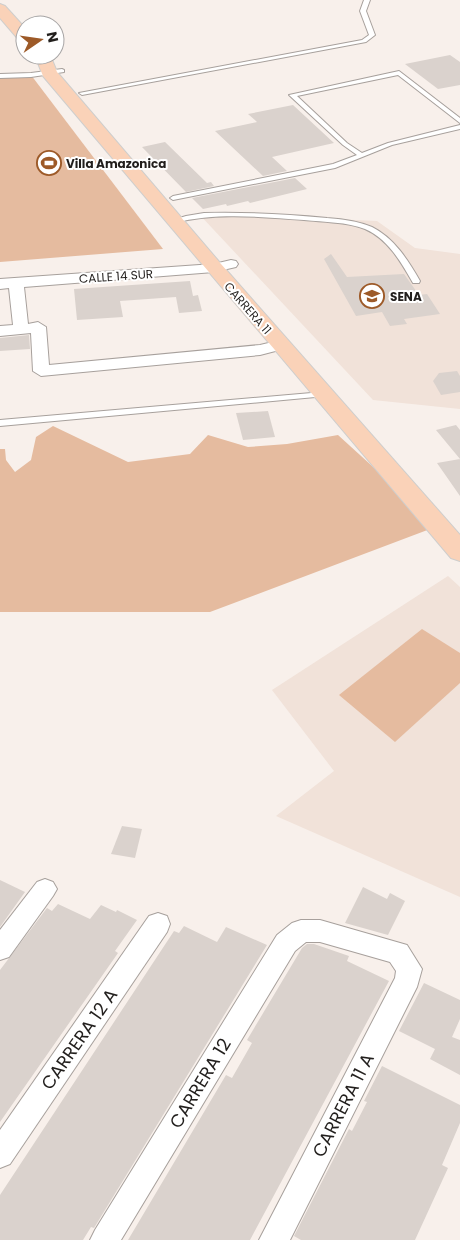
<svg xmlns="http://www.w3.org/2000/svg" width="460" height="1240" viewBox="0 0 460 1240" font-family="Poppins,sans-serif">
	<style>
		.built { fill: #f1e2d9 }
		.green { fill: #e5bb9f }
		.building { fill: #dad2cd }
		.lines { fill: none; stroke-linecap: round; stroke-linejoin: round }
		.lane-casing { stroke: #a7a09c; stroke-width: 2 }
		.street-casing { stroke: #a7a09c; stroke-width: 2 }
		.primary-casing { stroke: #cececd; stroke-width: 2 }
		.lane { fill: #fff; fill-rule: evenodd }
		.street { fill: #fff; fill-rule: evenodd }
		.primary { fill: #fad2b8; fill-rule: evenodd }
		.labels { text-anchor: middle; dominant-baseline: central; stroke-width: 4; stroke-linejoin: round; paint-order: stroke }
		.far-poi-label { font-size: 12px; font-weight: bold; fill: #221f1d; stroke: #fff; text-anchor: start }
		.far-street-label { font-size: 12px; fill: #221f1d; stroke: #fff }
		.near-street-label { font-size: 18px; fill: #221f1d; stroke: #fff }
	</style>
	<rect width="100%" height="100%" fill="#f8f0eb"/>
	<g class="built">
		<path d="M198,213L377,221L415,248L460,254V409L373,400Z"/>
		<path d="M448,576L460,587V897L276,816L334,771L272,690Z"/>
	</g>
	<g class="green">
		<path d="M31,75L163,249L0,262V77Z"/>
		<path d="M53,426L128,462L190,454L208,435L248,447L287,444L338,435L438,526L210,612H0V449H5L6,460L15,472L31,460L36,437Z"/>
		<path d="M422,629L460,653V683L395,742L339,695Z"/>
	</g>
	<g class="building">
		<path d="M450,55L460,62V85L438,89L405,64Z"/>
		<path d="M293,105L334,143L272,157L287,171L263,176L215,131L257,122L248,114Z"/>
		<path d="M165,142L207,183L211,182L214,186L186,192L142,147Z"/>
		<path d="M295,178L307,189L250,203L248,201L227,206L226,204L203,209L192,198Z"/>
		<path d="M331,254L347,277L404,274L419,295L427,294L440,314L404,319L407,324L390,326L382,312L356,316L324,259Z"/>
		<path d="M190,281L193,296L198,295L202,311L179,313L176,297L120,301L123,317L77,320L74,289Z"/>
		<path d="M29,335L30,349L0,351V338Z"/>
		<path d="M457,371L460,376V392L441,395L433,381L439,373Z"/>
		<path d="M268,411L275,437L243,440L236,413Z"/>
		<path d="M456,425L460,430V496L437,463L460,459L436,430Z"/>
		<path d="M122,826L142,829L135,858L111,854Z"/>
		<path d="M0,880L25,892L0,927Z"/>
		<path d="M363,887L387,899L390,893L405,901L388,935L345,923Z"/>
		<path d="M58,904L90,919L101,905L116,912L117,910L137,920L115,951L118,953L0,1122V970L47,908L52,911Z"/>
		<path d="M184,926L217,942L226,927L267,945L94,1228L91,1227L83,1240H0V1195L174,931L179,933Z"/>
		<path d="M307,944H314L349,956L347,961L389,981L250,1240H128L226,1075L232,1078L252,1043L247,1040L302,948Z"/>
		<path d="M424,983L460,1000V1019L452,1037L460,1040V1075L430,1059L435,1049L399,1031Z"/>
		<path d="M382,1066L460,1105V1123L442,1165L448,1168L415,1240H301L294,1236L349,1129L352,1131L367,1102L364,1101Z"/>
	</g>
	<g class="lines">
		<defs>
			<g id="lane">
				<path d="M364,0H370L366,11L375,35L366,42L82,95L79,93L362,40L369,35L360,11Z"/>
				<path d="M62,69L64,70V72L31,77L0,78V74L31,73Z"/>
				<path d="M399,71L460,118V123L398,75L297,96L347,143L362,153L388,143L460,125V129L392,145L335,168L173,200L170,198L173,196L333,164L357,155L343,145L289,95Z"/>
				<path d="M204,213C244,212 286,214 327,218C341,219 358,221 372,227C394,238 408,260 420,281L419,283H413C401,262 388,239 365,229C347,222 324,222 304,220C261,217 216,212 174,223L170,221L186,216Z"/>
				<path d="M323,392H326V396L0,426V420Z"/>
			</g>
			<g id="street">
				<path d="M231,260L236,261L238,264L236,267L214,272L24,287L28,324L38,322L46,327L49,365L260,345L281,340L287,342L289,345L287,348L260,355L41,376L33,371L31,333L0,336V326L13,325L9,288L0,289V279L214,264Z"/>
				<path d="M45,879L53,882L57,889L53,896L9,957L0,960V930L37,882Z"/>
				<path d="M158,913L167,916L170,924L167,932L10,1164L0,1168V1130L149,916Z"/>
				<path d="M301,920H320L407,945L422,969L417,987L290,1240H259L395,978L396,971L390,962L320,942H306L295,951L121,1240H90L95,1230L277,935L292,923Z"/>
			</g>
			<g id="primary">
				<path d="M0,4L5,6L25,28V42L19,40L0,18Z"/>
				<path d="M38,55H50L57,72L221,264L460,535V561L451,558L43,76L36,58Z"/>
			</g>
		</defs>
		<use href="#lane" class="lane-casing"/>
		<use href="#street" class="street-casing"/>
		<use href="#primary" class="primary-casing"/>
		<use href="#lane" class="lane"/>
		<use href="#street" class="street"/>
		<use href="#primary" class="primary"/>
	</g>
	<defs>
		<symbol id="stadium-ring" viewBox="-11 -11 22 22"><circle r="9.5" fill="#fff" stroke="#9d5a28" stroke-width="1.5"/><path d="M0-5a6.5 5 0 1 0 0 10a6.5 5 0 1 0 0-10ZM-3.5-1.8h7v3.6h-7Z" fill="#9d5a28"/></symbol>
		<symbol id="university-ring" viewBox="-11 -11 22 22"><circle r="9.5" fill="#fff" stroke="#9d5a28" stroke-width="1.5"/><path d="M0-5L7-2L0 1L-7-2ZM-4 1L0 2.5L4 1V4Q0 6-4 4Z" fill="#9d5a28"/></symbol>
	</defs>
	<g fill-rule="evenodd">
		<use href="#stadium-ring" x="35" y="149" width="28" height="28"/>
		<use href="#university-ring" x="358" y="282" width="28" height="28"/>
	</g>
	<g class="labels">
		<g class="far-poi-label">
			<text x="66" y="163">Villa Amazonica</text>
			<text x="390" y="296">SENA</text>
		</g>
		<g class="far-street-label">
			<text transform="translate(116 276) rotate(-4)">CALLE 14 SUR</text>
			<text transform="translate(248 308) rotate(49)">CARRERA 11</text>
		</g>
		<g class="near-street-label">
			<text transform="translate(79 1039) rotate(-55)">CARRERA 12 A</text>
			<text transform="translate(200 1083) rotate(-59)">CARRERA 12</text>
			<text transform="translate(343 1105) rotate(-63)">CARRERA 11 A</text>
		</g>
	</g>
	<g transform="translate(40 40) rotate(77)"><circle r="24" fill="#ffffff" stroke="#a7a5a5"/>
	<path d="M0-4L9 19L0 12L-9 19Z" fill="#9d5a28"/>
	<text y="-8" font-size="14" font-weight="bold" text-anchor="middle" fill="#221f1d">N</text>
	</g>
</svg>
